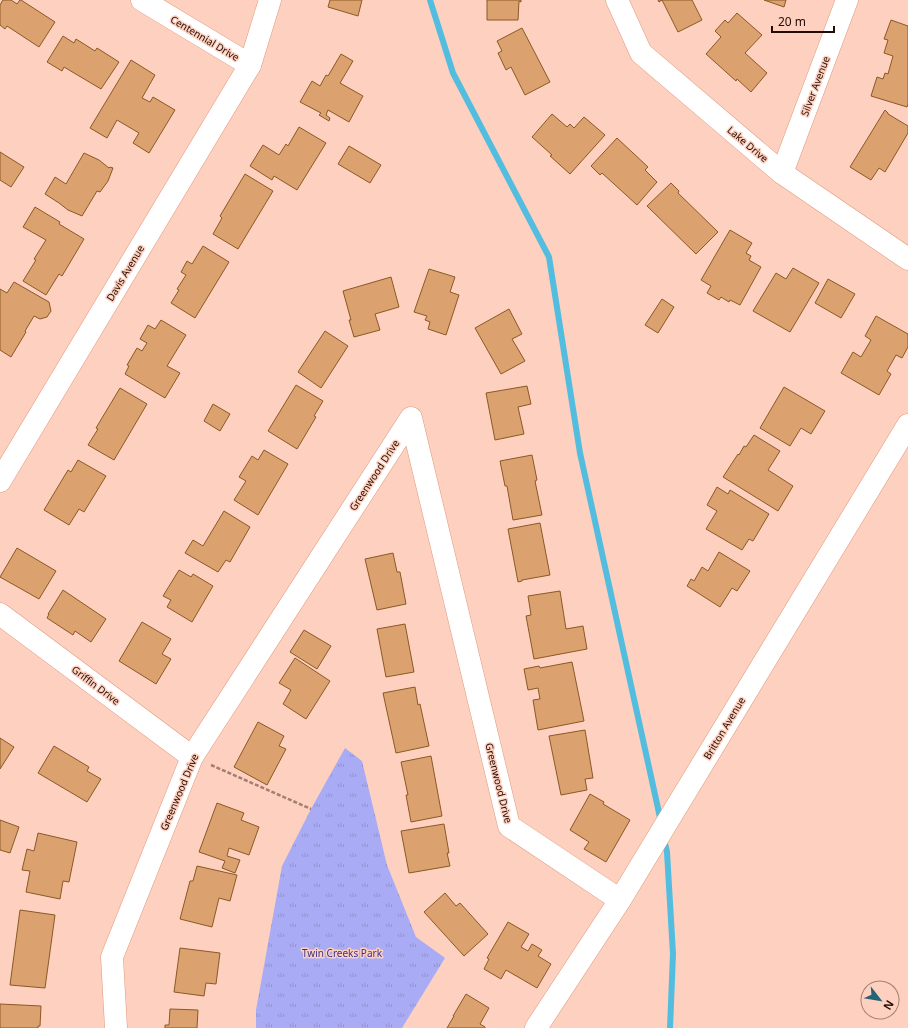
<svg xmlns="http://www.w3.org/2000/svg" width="908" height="1028" viewBox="0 0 908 1028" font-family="'Noto Sans',sans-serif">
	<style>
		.park { fill: url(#park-tufts) }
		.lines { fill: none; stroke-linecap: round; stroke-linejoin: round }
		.stream { stroke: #52bddf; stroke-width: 6 }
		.building { fill: #dba26f; stroke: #8c5826 }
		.minor-casing { stroke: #e0997d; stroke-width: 23 }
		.path { stroke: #a37e71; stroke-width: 2.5; stroke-dasharray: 4 2; stroke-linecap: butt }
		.minor { stroke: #fff; stroke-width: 22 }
		.labels { text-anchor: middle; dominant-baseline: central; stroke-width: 3; stroke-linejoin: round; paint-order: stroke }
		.street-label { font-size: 10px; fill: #240b03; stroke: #fdd0bf }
		.park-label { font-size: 10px; fill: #3b3289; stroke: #fdd0bf }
	</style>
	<defs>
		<pattern id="park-tufts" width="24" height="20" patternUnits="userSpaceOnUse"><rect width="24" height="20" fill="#a9acf5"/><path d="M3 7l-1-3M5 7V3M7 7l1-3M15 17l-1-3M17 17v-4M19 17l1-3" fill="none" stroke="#9193d0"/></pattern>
	</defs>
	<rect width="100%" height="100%" fill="#fdd0bf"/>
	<path class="park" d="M345,748L362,761L387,865L416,937L445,958L402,1028H256V1010L282,866L311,809Z"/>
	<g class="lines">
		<g class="stream">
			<path d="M430,0L453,73L549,257L580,453L661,822"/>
			<path d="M664,839L667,852L673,954L670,1028"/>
		</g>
	</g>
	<g class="building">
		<path d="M3,0H11L17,4L20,0H21L55,22L39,47L7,26L5,29L0,25V5Z"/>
		<path d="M330,0H362L358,16L328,7Z"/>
		<path d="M487,0H521V2L519,1L518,20H487Z"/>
		<path d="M658,0H692L702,20L678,32L662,0L659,2Z"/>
		<path d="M764,0H786L784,7Z"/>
		<path d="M737,13L762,35L745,53L767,73L751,92L737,79L736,81L706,54L721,37L715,31L725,20L728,23Z"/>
		<path d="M891,20L908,26V104L907,107L871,96L877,77L883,79L885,73L888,74L893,56L884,53L888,40L884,39Z"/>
		<path d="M522,28L550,82L525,95L511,67L506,70L498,53L502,51L497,41Z"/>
		<path d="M63,36L74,43L76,39L95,51L97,48L119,62L101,89L64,67L62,71L47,62Z"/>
		<path d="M341,54L353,61L340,83L363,96L349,122L328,110L326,115L330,118L329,121L319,115L321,113L300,102L312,81L320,86L326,75L328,76Z"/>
		<path d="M131,60L155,75L142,98L150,102L153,97L175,110L149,153L133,143L139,133L117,120L107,138L90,128Z"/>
		<path d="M885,110L888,113V114L908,126V133L885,172L879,168L871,180L850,167Z"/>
		<path d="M552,114L567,127L570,124L574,128L584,117L605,135L570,174L550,156L552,155L532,137Z"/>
		<path d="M299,127L326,143L297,190L274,176L272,180L250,166L263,145L279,155L286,144L288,146Z"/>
		<path d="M617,138L648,167L645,170L657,182L637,205L602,173L600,175L591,166Z"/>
		<path d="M349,146L381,165L370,183L338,164Z"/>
		<path d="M0,152L24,167L11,187L0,180Z"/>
		<path d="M84,153L99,160L109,168L110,167L113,168L108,181L100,192L97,191L82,216L68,210L59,203L45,194L55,177L66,184Z"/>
		<path d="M245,174L273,191L238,249L213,234L222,218L220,216Z"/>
		<path d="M671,183L679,191L678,193L718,232L696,254L647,206Z"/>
		<path d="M35,207L60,222L59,224L84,239L62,276L59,274L46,295L23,281L36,260L34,259L46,240L23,227Z"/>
		<path d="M730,230L752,243L746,253L751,256L749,260L761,267L740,305L730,300L729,302L721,297L719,300L707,293L711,286L701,280Z"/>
		<path d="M203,246L229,262L195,318L171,303L179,290L177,289L186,275L181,272L187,261L192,264Z"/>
		<path d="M793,268L819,283L790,332L753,311L776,273L786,279Z"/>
		<path d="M429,269L455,277L450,292L459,295L446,335L428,329L430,322L425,320L427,316L414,312Z"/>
		<path d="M391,277L399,307L375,314L380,330L354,337L349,320H351L343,291Z"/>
		<path d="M828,279L855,294L841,318L815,303Z"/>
		<path d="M14,282L49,302L51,311L47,317L40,319L34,316L25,331L26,332L11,357L0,350V289L7,293Z"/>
		<path d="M662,299L674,307L658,333L645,325Z"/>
		<path d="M509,309L522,334L512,339L525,361L501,374L475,328Z"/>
		<path d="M876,316L908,334V347L902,358L896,355L887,371L891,374L879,395L841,373L853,352L861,357L871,340L865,336Z"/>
		<path d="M161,320L186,335L167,366L180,373L165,398L125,374L129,366L127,365L137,348L142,351L147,343L140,339L148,325L155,329Z"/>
		<path d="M325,331L348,346L321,388L298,372Z"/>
		<path d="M296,385L323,401L314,416L316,417L297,449L268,431Z"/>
		<path d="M527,386L531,404L518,407L524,434L495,440L486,393Z"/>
		<path d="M784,387L825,411L811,434L801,428L790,446L760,428Z"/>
		<path d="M120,388L147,404L114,460L88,445L98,429L96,428Z"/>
		<path d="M213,404L230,414L220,431L204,421Z"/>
		<path d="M754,435L780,451L768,470L793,486L778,511L723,477L738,454L739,455L744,446L746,447Z"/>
		<path d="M264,450L288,464L258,515L234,500L246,481L239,477L252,456L258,460Z"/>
		<path d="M532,455L537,480L535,481L542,515L513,520L507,486H505L500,461Z"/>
		<path d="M78,460L106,476L84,512L79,509L69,525L44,510L68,470L71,472Z"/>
		<path d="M717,487L728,494L730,490L769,514L753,541L749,539L742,550L706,529L717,511L707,505Z"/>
		<path d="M224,511L250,527L230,562L226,560L218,572L185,553L193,540L203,546Z"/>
		<path d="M540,523L550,575L522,580V581L518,582L508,529Z"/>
		<path d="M17,548L56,571L39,599L0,577Z"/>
		<path d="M719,552L750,571L737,591L732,588L720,607L687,586L691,579L694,581L702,567L708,571Z"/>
		<path d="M393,553L397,572H400L406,604L377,610L365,559Z"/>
		<path d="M179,570L191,577L193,574L213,586L192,622L167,607L171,600L163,596Z"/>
		<path d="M63,590L106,619L91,642L75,631L73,635L47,618L49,614H48Z"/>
		<path d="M560,591L566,629L583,626L587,649L534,659L526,616L531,615L528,596Z"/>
		<path d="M142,622L171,639L162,654L171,659L156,684L119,661Z"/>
		<path d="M405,624L414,672L386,677L377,629Z"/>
		<path d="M304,630L331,646L317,669L290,652Z"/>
		<path d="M295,658L330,681L306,719L283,704L291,690L279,683Z"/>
		<path d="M572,662L584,721L538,730L533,700L540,699L538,688L528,690L524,669L539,666L540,668Z"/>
		<path d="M415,687L418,705L420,704L429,746L396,753L383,693Z"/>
		<path d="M258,722L284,736L279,746L286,749L267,785L234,767Z"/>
		<path d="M585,730L593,778L585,779L587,790L561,795L549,736Z"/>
		<path d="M0,738L14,747L0,769Z"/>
		<path d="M54,746L89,767L87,771L101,779L87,802L38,773Z"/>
		<path d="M431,756L442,816L411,822L406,795H408L401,762Z"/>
		<path d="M590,794L604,802L603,804L630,820L606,862L584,849L589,842L570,830Z"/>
		<path d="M217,803L244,813L241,820L259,827L249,855L229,848L227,856L240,860L235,873L222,868L225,861L199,852Z"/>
		<path d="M0,820L19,827L10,853L0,850Z"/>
		<path d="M444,824L449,853H447L450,866L409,873L401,831Z"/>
		<path d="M38,833L77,842L69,882L63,881L60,899L26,892L30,871L22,870L27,849L34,851Z"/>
		<path d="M197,866L237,875L230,901L219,898L212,927L180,919L190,881H193Z"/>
		<path d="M445,893L456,906L460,903L488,934L464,956L424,912Z"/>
		<path d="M20,910L55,915L45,988L10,985Z"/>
		<path d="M508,922L529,934L521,947L528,951L532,944L542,950L538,956L551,964L537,988L506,970L501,979L484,969L489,959L487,958Z"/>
		<path d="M180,948L220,953L216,984L206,983L204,996L174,992Z"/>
		<path d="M466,994L489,1008L480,1024L485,1027V1028H447L454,1016H453Z"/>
		<path d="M0,1004L41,1006L40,1026H38V1028H0Z"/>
		<path d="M170,1009L198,1010L197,1028H165V1025H169Z"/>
	</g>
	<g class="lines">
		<defs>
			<g id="minor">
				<path d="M142,0L250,65L270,0"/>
				<path d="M617,0L641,53L782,173L908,259"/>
				<path d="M782,173L847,0"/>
				<path d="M0,481L250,65"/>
				<path d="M0,614L192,757"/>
				<path d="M116,1028L112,957L192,757L411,418L509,826L620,900"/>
				<path d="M536,1028L620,900L908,425"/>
			</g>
		</defs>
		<use href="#minor" class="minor-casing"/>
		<path class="path" d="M211,765L311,809"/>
		<use href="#minor" class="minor"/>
	</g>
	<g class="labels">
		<g class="street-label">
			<text transform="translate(205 38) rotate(31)">Centennial Drive</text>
			<text transform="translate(815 86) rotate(-69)">Silver Avenue</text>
			<text transform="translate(748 144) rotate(40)">Lake Drive</text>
			<text transform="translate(125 273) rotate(-59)">Davis Avenue</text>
			<text transform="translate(374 475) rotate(-57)">Greenwood Drive</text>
			<text transform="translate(96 685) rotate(37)">Griffin Drive</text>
			<text transform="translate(724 728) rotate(-59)">Britton Avenue</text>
			<text transform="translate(499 783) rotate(76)">Greenwood Drive</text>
			<text transform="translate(179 792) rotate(-67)">Greenwood Drive</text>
		</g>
		<g class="park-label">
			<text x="342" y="953">Twin Creeks Park</text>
		</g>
	</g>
	<g transform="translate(880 1000) rotate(121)"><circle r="19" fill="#fdd0bf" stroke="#a68174"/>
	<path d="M0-3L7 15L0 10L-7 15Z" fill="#236478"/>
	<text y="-6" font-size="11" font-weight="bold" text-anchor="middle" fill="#240b03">N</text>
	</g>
	<path d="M772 26v6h62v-6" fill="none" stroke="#240b03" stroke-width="2"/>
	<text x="778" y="26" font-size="12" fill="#240b03" stroke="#fdd0bf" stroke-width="3" paint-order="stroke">20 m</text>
</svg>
